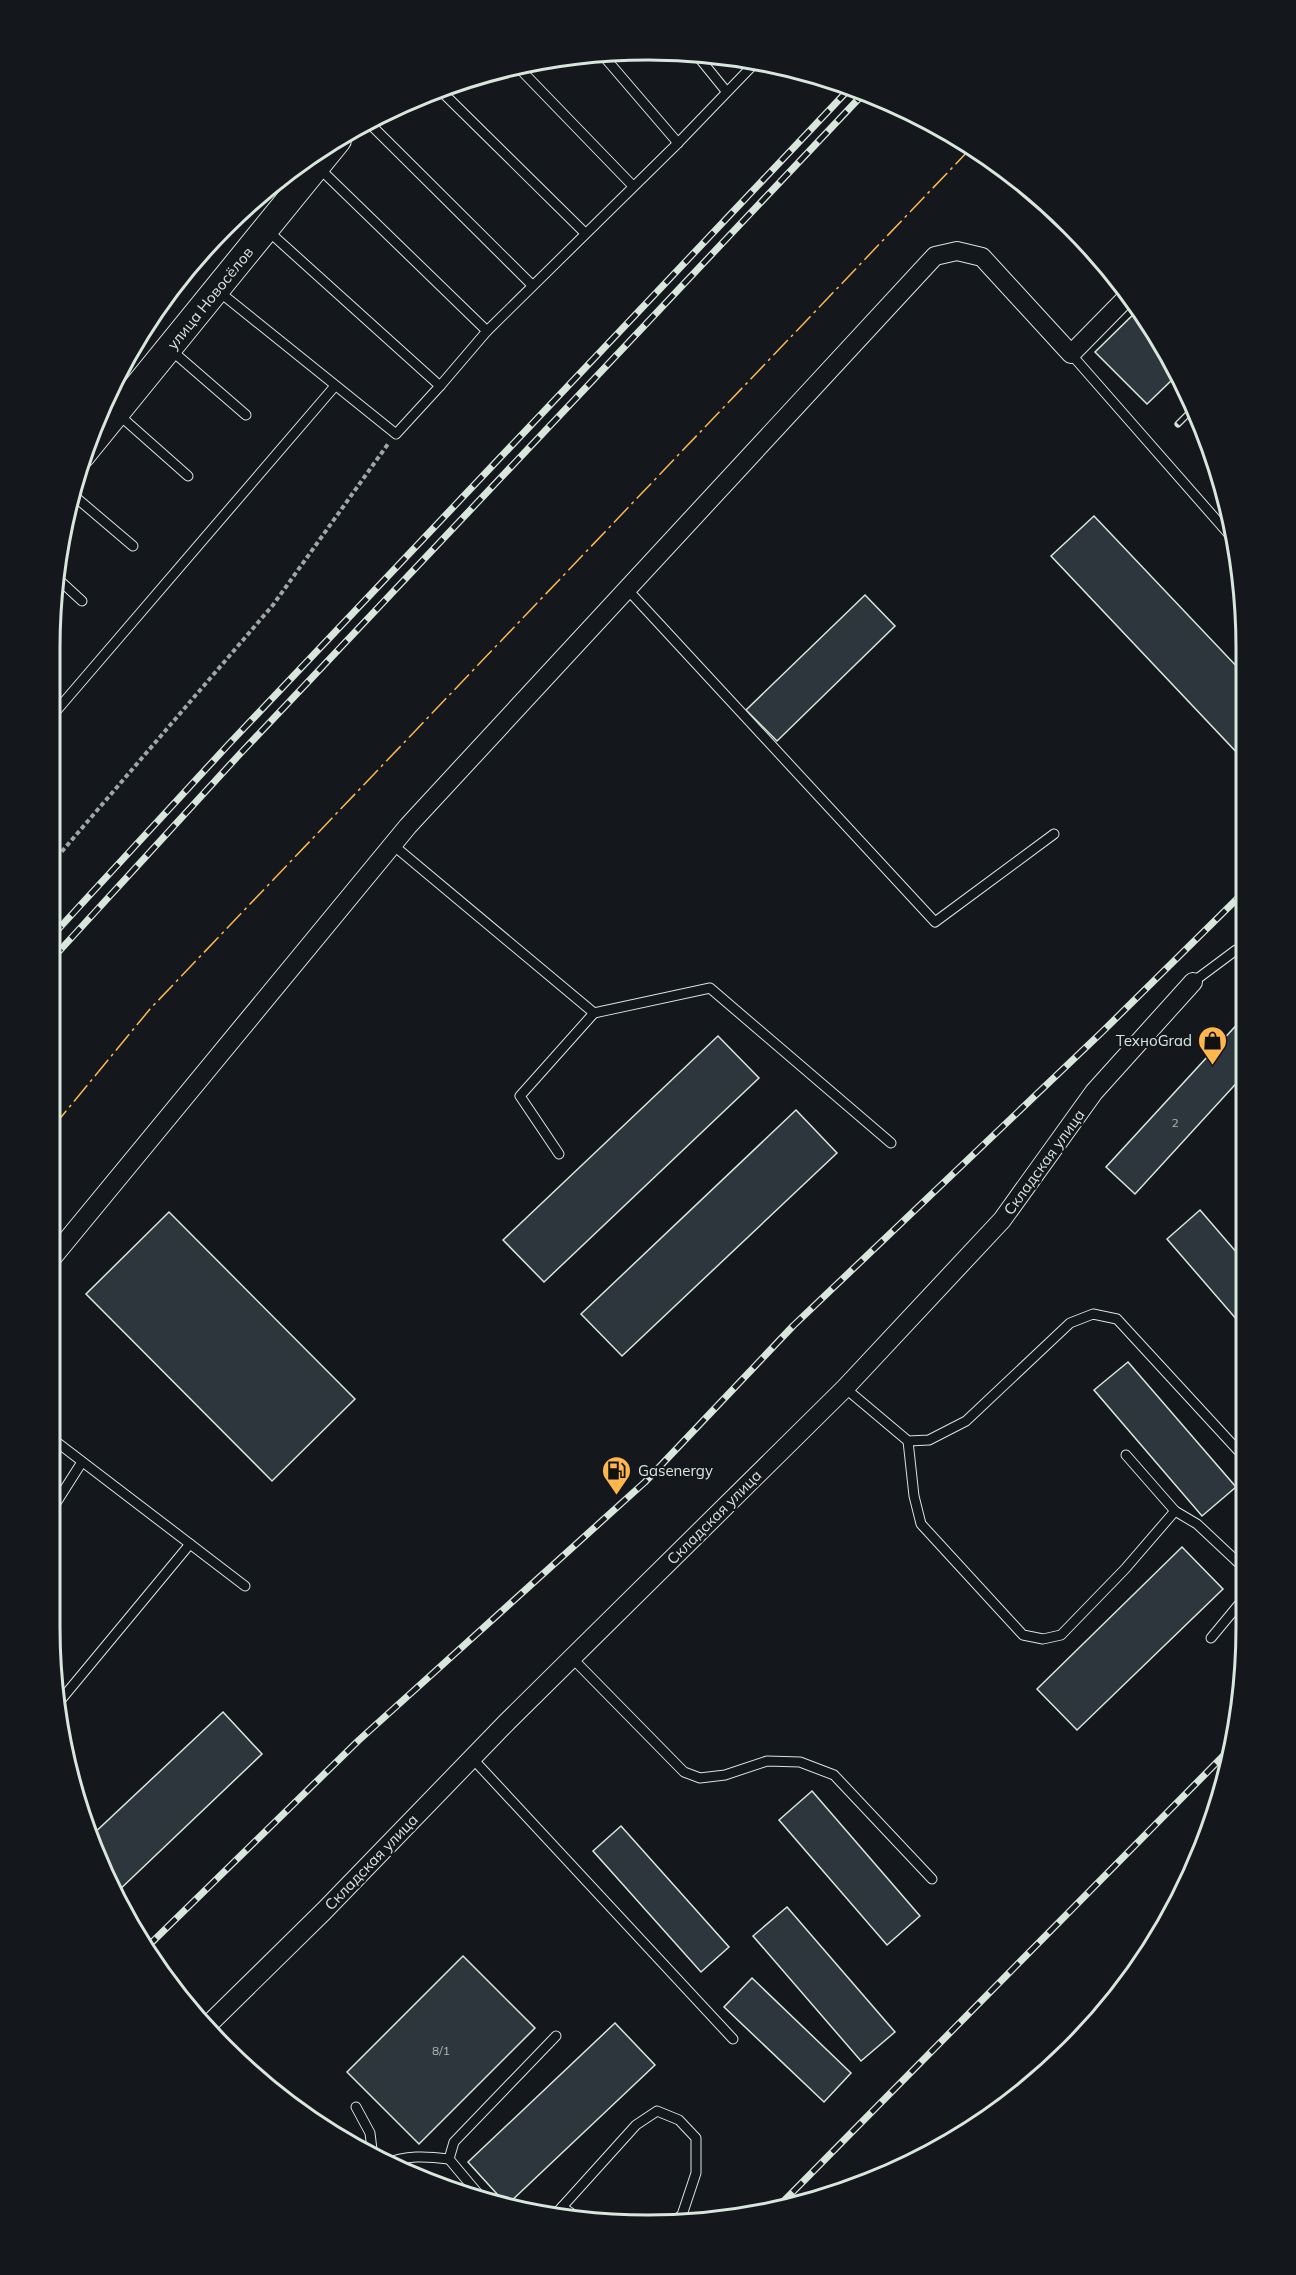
<svg xmlns="http://www.w3.org/2000/svg" width="1296" height="2275" viewBox="0 0 1296 2275" font-family="Mulish,sans-serif">
	<style>
		.building { fill: #2c363c; stroke: #d8e6dc; stroke-width: 1.5 }
		.lines { fill: none; stroke-linecap: round; stroke-linejoin: round }
		.lane-casing { stroke: #d8e6dc; stroke-width: 11 }
		.street-casing { stroke: #d8e6dc; stroke-width: 20 }
		.secondary-casing { stroke: #d8e6dc; stroke-width: 28 }
		.path { stroke: #9da8a2; stroke-width: 4; stroke-dasharray: 4.5 3; stroke-linecap: butt }
		.lane { stroke: #14181c; stroke-width: 9 }
		.street { stroke: #14181c; stroke-width: 18 }
		.secondary { stroke: #14181c; stroke-width: 26 }
		.rail-casing { stroke: #d8e6dc; stroke-width: 7 }
		.rail { stroke: #14181c; stroke-width: 4.5; stroke-dasharray: 14; stroke-linecap: butt }
		.power { stroke: #ffb74d; stroke-width: 1.5; stroke-dasharray: 21 4.5 3 4.5; stroke-linecap: butt }
		.labels { text-anchor: middle; dominant-baseline: central; stroke-width: 4.5; stroke-linejoin: round; paint-order: stroke }
		.number-label { font-size: 12px; fill: #adbab4 }
		.street-label { font-size: 15px; fill: #d8e6dc; stroke: #14181c }
		.poi-label { font-size: 15px; fill: #d8e6dc; stroke: #14181c; text-anchor: end }
		.rim { fill: none; stroke: #d8e6dc; stroke-width: 3 }
	</style>
	<rect width="100%" height="100%" fill="#14181c"/>
	<g class="building">
		<path d="M1140,308L1146,316L1176,376L1147,404L1095,352Z"/>
		<path d="M1094,516L1242,672V758L1051,556Z"/>
		<path d="M865,595L895,626L777,741L746,710Z"/>
		<path d="M1243,1018V1076L1135,1194L1106,1167Z"/>
		<path d="M718,1036L759,1078L544,1282L503,1240Z"/>
		<path d="M796,1110L837,1153L622,1356L581,1314Z"/>
		<path d="M1200,1210L1244,1261V1328L1167,1239Z"/>
		<path d="M169,1212L355,1399L272,1481L86,1294Z"/>
		<path d="M1128,1362L1236,1487L1202,1516L1094,1390Z"/>
		<path d="M1182,1547L1223,1589L1077,1730L1037,1689Z"/>
		<path d="M223,1712L262,1754L115,1894L110,1889L89,1838Z"/>
		<path d="M812,1791L920,1916L887,1945L779,1820Z"/>
		<path d="M621,1826L729,1947L701,1972L593,1851Z"/>
		<path d="M787,1907L895,2032L861,2061L753,1936Z"/>
		<path d="M463,1956L535,2028L419,2144L347,2072Z"/>
		<path d="M752,1978L851,2073L824,2102L724,2007Z"/>
		<path d="M615,2023L655,2065L507,2205L468,2162Z"/>
	</g>
	<g class="lines">
		<defs>
			<g id="lane">
				<path d="M600,52L678,143"/>
				<path d="M696,54L726,91"/>
				<path d="M517,66L633,186"/>
				<path d="M440,90L585,233"/>
				<path d="M367,121L532,285"/>
				<path d="M318,167L487,331"/>
				<path d="M267,230L440,386"/>
				<path d="M217,290L396,434L440,386L487,331L678,143L756,62"/>
				<path d="M171,350L246,415"/>
				<path d="M1071,354L1234,540"/>
				<path d="M118,414L188,476"/>
				<path d="M73,495L133,546"/>
				<path d="M57,578L82,601"/>
				<path d="M627,589L935,922L1054,834"/>
				<path d="M51,717L335,386"/>
				<path d="M393,845L594,1013L520,1096L559,1154"/>
				<path d="M1193,982L1236,950H1243"/>
				<path d="M594,1013L710,988L891,1143"/>
				<path d="M845,1388L908,1441L929,1440L966,1421L1070,1323L1093,1314L1117,1319L1245,1458"/>
				<path d="M54,1440L245,1586"/>
				<path d="M908,1441L914,1496L921,1524L1023,1635L1043,1639L1061,1635L1125,1569L1175,1511L1197,1524L1245,1569"/>
				<path d="M1126,1455L1175,1511"/>
				<path d="M54,1506L82,1462"/>
				<path d="M1211,1638L1245,1597"/>
				<path d="M572,1658L684,1772L700,1778L725,1775L767,1761L800,1762L834,1775L932,1879"/>
				<path d="M55,1707L190,1544"/>
				<path d="M472,1758L733,2039"/>
				<path d="M356,2107L370,2133L373,2158"/>
				<path d="M384,2164C406,2155 426,2156 449,2159"/>
				<path d="M485,2202L449,2159L454,2142L556,2036"/>
				<path d="M562,2207L583,2221"/>
				<path d="M553,2217L636,2125L657,2111L679,2120L696,2138V2173L682,2215L670,2224"/>
			</g>
			<g id="street">
				<path d="M53,1257L408,826L935,256L957,251L982,257L1071,354L1129,295"/>
				<path d="M205,2028L324,1911L507,1722L845,1388L1002,1220L1094,1092L1193,982"/>
			</g>
			<path id="secondary" d="M82,455L338,140"/>
		</defs>
		<use href="#lane" class="lane-casing"/>
		<use href="#street" class="street-casing"/>
		<use href="#secondary" class="secondary-casing"/>
		<path class="path" d="M52,863L273,605L388,444"/>
		<use href="#lane" class="lane"/>
		<use href="#street" class="street"/>
		<use href="#secondary" class="secondary"/>
		<defs>
			<g id="rail">
				<path d="M1178,424L1192,410"/>
				<path d="M52,936L228,745L852,86"/>
				<path d="M52,959L238,756L865,92"/>
				<path d="M146,1948L359,1740L645,1482L793,1326L1101,1033L1243,893"/>
				<path d="M773,2212L1228,1751"/>
			</g>
		</defs>
		<use href="#rail" class="rail-casing"/>
		<use href="#rail" class="rail"/>
		<path class="power" d="M53,1127L150,1009L971,148"/>
	</g>
	<defs>
		<symbol id="shop-pin" viewBox="-11 -11 22 30"><path d="M0 17L-7.5 6A9.5 9.5 0 1 1 7.5 6Z" fill="#ffb74d" stroke="#14181c"/><path d="M-5-2.5h2.3a2.7 3.5 0 0 1 5.4 0H5L5.5 6h-11ZM-1.5-2.5h3a1.5 2.3 0 0 0-3 0Z" fill="#111"/></symbol>
		<symbol id="fuel-pin" viewBox="-11 -11 22 30"><path d="M0 17L-7.5 6A9.5 9.5 0 1 1 7.5 6Z" fill="#ffb74d" stroke="#14181c"/><path d="M-5.5-6h7V0h2V4h1.3V-2.5L3-4.5l.8-.8L6-3V5H2.5V1h-1V6h-7ZM-4.2-4.7v3.2H.2V-4.7Z" fill="#111"/></symbol>
	</defs>
	<g fill-rule="evenodd">
		<use href="#shop-pin" x="1196" y="1024" width="33" height="45"/>
		<use href="#fuel-pin" x="600" y="1454" width="33" height="45"/>
	</g>
	<g class="labels">
		<g class="number-label">
			<text x="1175" y="1122">2</text>
			<text x="441" y="2050">8/1</text>
		</g>
		<g class="street-label">
			<text transform="translate(210 298) rotate(-51)">улица Новосёлов</text>
			<text transform="translate(1044 1162) rotate(-54)">Складская улица</text>
			<text transform="translate(714 1517) rotate(-45)">Складская улица</text>
			<text transform="translate(371 1862) rotate(-46)">Складская улица</text>
		</g>
		<g class="poi-label">
			<text x="1192" y="1040">ТехноGrad</text>
			<text x="638" y="1470" text-anchor="start">Gasenergy</text>
		</g>
	</g>
	<path d="M0 0H1296V2275H0ZM648 60H648A588 588 0 0 1 1236 648V1627A588 588 0 0 1 648 2215H648A588 588 0 0 1 60 1627V648A588 588 0 0 1 648 60Z" fill="#14181c" fill-rule="evenodd"/>
	<path class="rim" d="M648 60H648A588 588 0 0 1 1236 648V1627A588 588 0 0 1 648 2215H648A588 588 0 0 1 60 1627V648A588 588 0 0 1 648 60Z"/>
</svg>
